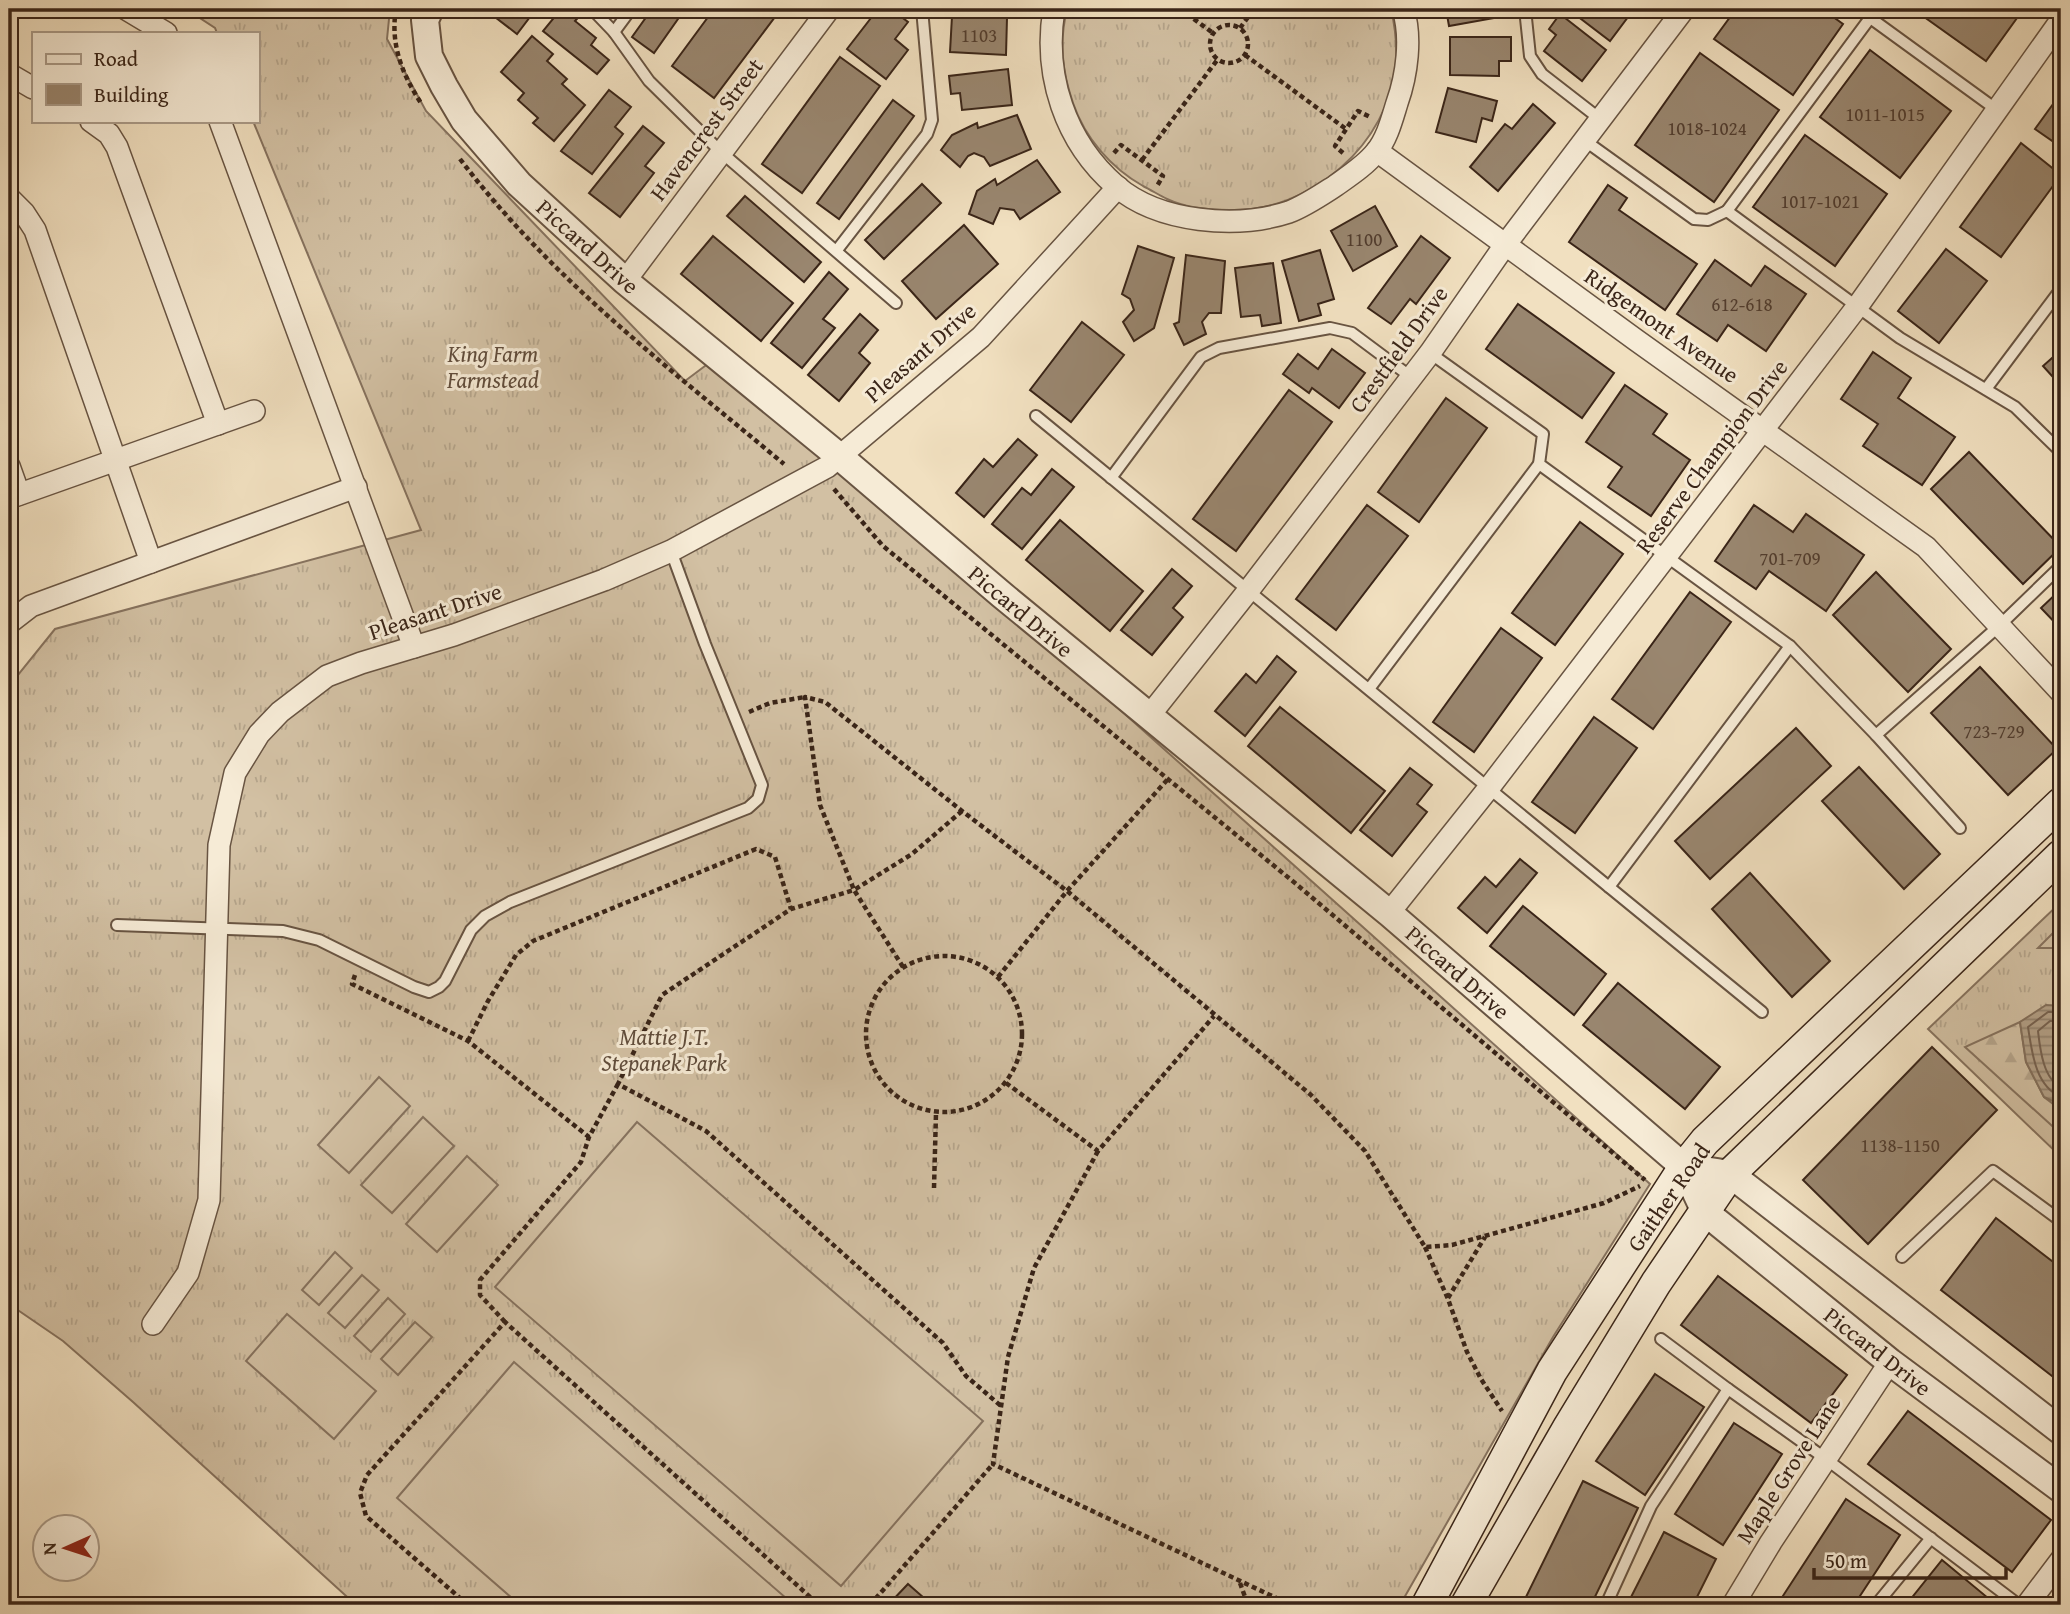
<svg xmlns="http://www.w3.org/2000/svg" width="2070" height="1614" viewBox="0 0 2070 1614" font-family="'Gentium Book Plus',serif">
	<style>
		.grass { fill: url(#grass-tufts); stroke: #86725e; stroke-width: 2 }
		.forest { fill: url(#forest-firs); stroke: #86725e; stroke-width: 2 }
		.garden { fill: #d2c0a3; stroke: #86725e; stroke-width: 2 }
		.water { fill: url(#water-rules); stroke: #836f5b; stroke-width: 2 }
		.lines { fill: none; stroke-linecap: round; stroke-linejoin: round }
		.shore { stroke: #766250; stroke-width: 2 }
		.building { fill: #99866f; stroke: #3a2518; stroke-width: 2 }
		.service-casing { stroke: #685442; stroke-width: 14 }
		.minor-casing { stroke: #685442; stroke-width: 24 }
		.tertiary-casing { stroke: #685442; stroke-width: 30 }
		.secondary-casing { stroke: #3a2518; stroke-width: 33 }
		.path { stroke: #3a2518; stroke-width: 4.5; stroke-dasharray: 5 3.5; stroke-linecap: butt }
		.service { stroke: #f6ebd6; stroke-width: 10 }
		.minor { stroke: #f6ebd6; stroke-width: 21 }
		.tertiary { stroke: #f6ebd6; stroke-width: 26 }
		.secondary { stroke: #f6ebd6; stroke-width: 30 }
		.labels { text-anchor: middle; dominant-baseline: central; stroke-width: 6; stroke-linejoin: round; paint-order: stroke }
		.number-label { font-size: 19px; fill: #523d2e }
		.street-label { font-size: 23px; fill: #3a2518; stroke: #f6ebd6 }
		.park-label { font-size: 23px; font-style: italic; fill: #604c3b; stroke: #f6ebd6 }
	</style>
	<defs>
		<pattern id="grass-tufts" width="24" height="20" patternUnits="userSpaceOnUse" patternTransform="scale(1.75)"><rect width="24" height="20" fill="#d2c0a3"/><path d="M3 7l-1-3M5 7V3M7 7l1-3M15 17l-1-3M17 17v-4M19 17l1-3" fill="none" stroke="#b5a58c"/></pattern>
		<pattern id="forest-firs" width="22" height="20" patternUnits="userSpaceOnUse" patternTransform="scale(1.75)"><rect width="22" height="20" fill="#d2c0a3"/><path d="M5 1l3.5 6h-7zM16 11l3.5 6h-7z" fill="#b5a58c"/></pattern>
		<pattern id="water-rules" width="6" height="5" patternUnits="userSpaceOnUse" patternTransform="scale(1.75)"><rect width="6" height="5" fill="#b3a087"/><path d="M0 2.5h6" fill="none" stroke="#93826d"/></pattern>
	</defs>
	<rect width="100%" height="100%" fill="#f1e0c0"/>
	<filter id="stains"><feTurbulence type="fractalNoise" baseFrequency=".00286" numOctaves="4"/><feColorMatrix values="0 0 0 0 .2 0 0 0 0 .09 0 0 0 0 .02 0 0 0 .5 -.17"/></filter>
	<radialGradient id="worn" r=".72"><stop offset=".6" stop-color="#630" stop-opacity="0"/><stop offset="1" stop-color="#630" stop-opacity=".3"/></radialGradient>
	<g class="grass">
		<path d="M186,9H390L387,39L426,111L685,381L713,360L841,460L1650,1184L1553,1337L1400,1605H356L133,1402L63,1341L9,1304V686L55,629L421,530L253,121H257V33H217L215,28Z"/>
		<path d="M1067,9H1391C1395,26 1397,44 1396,62C1390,144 1310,213 1229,210C1208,210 1186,208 1167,199C1159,195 1151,190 1143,186C1111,168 1085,138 1073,103C1062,71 1059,42 1067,9Z"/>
		<path d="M2061,902V1157L1928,1029Z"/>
	</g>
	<g class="forest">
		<path d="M2061,925V948H2038Z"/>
		<path d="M2020,1022L2026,1062L2044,1097L2061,1110V1134L1965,1047Z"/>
	</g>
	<g class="garden">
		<path d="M379,1077L410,1106L349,1173L318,1145Z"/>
		<path d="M423,1117L454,1146L392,1213L361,1185Z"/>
		<path d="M637,1122L983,1421L841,1586L495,1287Z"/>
		<path d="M467,1156L498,1185L437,1252L406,1224Z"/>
		<path d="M335,1252L352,1268L319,1305L302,1290Z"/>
		<path d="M362,1275L379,1290L345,1328L328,1313Z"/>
		<path d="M388,1298L405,1314L371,1352L354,1336Z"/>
		<path d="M287,1314L376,1391L334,1439L246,1361Z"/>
		<path d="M415,1322L432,1337L398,1375L381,1359Z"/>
		<path d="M514,1362L794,1605H520L397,1498Z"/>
	</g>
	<path class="water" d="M2046,1005L2061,1006V1105L2044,1097L2026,1062L2020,1022Z"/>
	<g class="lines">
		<g class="shore">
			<path d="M2061,1012H2048L2028,1027C2032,1052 2035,1086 2061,1097"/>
			<path d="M2061,1021H2050L2038,1031C2040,1048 2043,1079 2061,1087"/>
		</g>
	</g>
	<g class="building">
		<path d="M489,9H536L517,34L487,11Z"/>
		<path d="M561,9L585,10L575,21L596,38L591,45L609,60L597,74L543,31Z"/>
		<path d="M652,9H685L654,53L632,37Z"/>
		<path d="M714,9H781L714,98L672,66Z"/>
		<path d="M878,9H891L908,22L895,39L908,50L886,79L847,49Z"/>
		<path d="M1446,9H1510L1511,15L1449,26Z"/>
		<path d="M1568,9H1634L1610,41Z"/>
		<path d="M1736,9H1822L1843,24L1793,95L1714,39Z"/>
		<path d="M1913,9H2004L2017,18L1986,61Z"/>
		<path d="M1560,14L1606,50L1582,81L1544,51L1556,35L1549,29Z"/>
		<path d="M952,16L1007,18L1006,55L950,52Z"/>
		<path d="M532,36L553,54L547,61L567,79L562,84L585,105L554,141L533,123L538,118L518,100L524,93L501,72Z"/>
		<path d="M1450,37H1511V61H1499V76L1450,75Z"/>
		<path d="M1870,50L1951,111L1900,178L1820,117Z"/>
		<path d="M1700,53L1779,110L1714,202L1635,145Z"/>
		<path d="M840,57L880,86L802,193L762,164Z"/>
		<path d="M1008,69L1012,105L962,110L960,93L951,94L949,76Z"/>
		<path d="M1448,88L1497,101L1492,121L1482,118L1476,142L1436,132Z"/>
		<path d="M609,90L631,107L615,127L623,134L592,174L561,151Z"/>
		<path d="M2061,93V147L2035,129Z"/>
		<path d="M893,100L914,116L839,219L817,203Z"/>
		<path d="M1533,104L1555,123L1498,191L1470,167L1505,124L1512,129Z"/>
		<path d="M1017,115L1031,149L990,166L984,157L974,153L968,156L960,167L941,150L952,135L977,123L978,128Z"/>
		<path d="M643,126L664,143L645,166L654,173L620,217L589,193Z"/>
		<path d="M1805,135L1887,194L1835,266L1753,207Z"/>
		<path d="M2021,143L2061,175L2001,257L1960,227Z"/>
		<path d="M1037,160L1060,192L1020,219L1014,210L1000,208L993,224L969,214L977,191L995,179L997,185Z"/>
		<path d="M922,184L941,203L884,259L865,240Z"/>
		<path d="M1608,185L1627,198L1619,210L1697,264L1665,310L1569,242Z"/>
		<path d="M745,196L821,262L804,282L727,216Z"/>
		<path d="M1375,206L1397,246L1353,271L1331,231Z"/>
		<path d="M964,225L998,264L936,319L902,281Z"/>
		<path d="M713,236L793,303L761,341L681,274Z"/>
		<path d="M1421,236L1450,258L1416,304L1410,299L1391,324L1368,308Z"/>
		<path d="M1138,246L1174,258L1154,328L1134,341L1123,322L1134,310L1130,299L1122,294Z"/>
		<path d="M1946,249L1987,281L1939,343L1898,311Z"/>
		<path d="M1320,250L1334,299L1318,304L1321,315L1299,321L1282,261Z"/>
		<path d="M1186,255L1225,261L1221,313H1209L1202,322L1206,334L1184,345L1174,324L1179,322Z"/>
		<path d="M1715,260L1751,286L1765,266L1806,294L1766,351L1728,325L1717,341L1677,314Z"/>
		<path d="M1273,263L1281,323L1262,326L1260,315L1241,317L1235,268Z"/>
		<path d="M829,272L848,289L823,319L835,328L802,368L771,343Z"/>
		<path d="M1518,304L1614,373L1582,418L1486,349Z"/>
		<path d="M860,314L878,330L859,353L870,363L839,401L808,375Z"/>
		<path d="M1082,322L1124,355L1071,422L1030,390Z"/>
		<path d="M1332,349L1365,373L1339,408L1312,388L1309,393L1283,374L1298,354L1318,369Z"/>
		<path d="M2061,350V386L2043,366Z"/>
		<path d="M1873,352L1911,378L1898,398L1955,437L1922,485L1863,446L1878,424L1841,399Z"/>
		<path d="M1625,385L1667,414L1653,434L1690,460L1651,516L1608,487L1622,467L1586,442Z"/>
		<path d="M1289,390L1332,422L1236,551L1193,519Z"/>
		<path d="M1446,398L1487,428L1419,522L1378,492Z"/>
		<path d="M1018,439L1037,455L984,517L956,493L984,459L993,467Z"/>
		<path d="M1969,452L2061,547L2023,584L1931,489Z"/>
		<path d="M1052,469L1074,487L1022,549L992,524L1022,488L1031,495Z"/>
		<path d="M1367,505L1408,536L1336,630L1296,599Z"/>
		<path d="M1754,505L1793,532L1806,514L1864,555L1826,611L1769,571L1756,589L1715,561Z"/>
		<path d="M1060,520L1143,591L1110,631L1026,560Z"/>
		<path d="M1580,522L1623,554L1555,645L1512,613Z"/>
		<path d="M1172,569L1192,586L1173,608L1183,617L1152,655L1121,630Z"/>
		<path d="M1876,572L1951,649L1908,692L1833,615Z"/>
		<path d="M2061,589V629L2041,608Z"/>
		<path d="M1690,592L1731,622L1653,729L1612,699Z"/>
		<path d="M1501,628L1542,658L1474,752L1433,722Z"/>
		<path d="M1277,656L1296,672L1245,736L1215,711L1246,674L1256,683Z"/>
		<path d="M1980,667L2057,749L2008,795L1931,713Z"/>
		<path d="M1280,707L1385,791L1351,833L1248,746Z"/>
		<path d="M1594,717L1637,748L1575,833L1532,802Z"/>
		<path d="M1796,728L1831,766L1710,879L1675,841Z"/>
		<path d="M1859,767L1940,854L1904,889L1822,801Z"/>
		<path d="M1410,768L1432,785L1417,804L1427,812L1392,856L1360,830Z"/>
		<path d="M1520,859L1537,873L1487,933L1458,908L1485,877L1496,887Z"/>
		<path d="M1750,873L1830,961L1792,997L1712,909Z"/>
		<path d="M1523,906L1606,974L1574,1015L1490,946Z"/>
		<path d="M1618,983L1720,1067L1685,1109L1583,1025Z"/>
		<path d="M1932,1047L1997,1110L1868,1244L1803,1180Z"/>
		<path d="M1996,1218L2061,1268V1383L1941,1290Z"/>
		<path d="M1718,1276L1847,1375L1811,1423L1681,1325Z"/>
		<path d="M1655,1374L1704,1407L1645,1495L1596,1461Z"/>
		<path d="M1908,1411L2051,1520L2012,1572L1868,1464Z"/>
		<path d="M1734,1423L1782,1454L1723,1545L1675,1514Z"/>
		<path d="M1583,1481L1638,1508L1591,1605H1522Z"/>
		<path d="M1846,1499L1900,1535L1854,1605H1777Z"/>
		<path d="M1664,1532L1716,1559L1693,1605H1627Z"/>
		<path d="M1942,1560L1988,1598L1982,1605H1906Z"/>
		<path d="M908,1584L932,1605H888Z"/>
	</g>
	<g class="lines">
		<defs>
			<g id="service">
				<path d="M592,9L614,32L649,81L721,152L896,303"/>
				<path d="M1525,9L1530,56L1542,74L1600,119"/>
				<path d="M1858,9L1997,110"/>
				<path d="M614,32L631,9"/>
				<path d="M1584,140L1694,219L1708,220L1727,211L1900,338L2015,407L2061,452"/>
				<path d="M1727,211L1870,18"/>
				<path d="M837,250L927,134L932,120L922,9"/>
				<path d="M1430,353L1543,434L1539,464L1790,646L1876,735L1999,626L2061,566"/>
				<path d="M1986,389L2061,289"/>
				<path d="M1036,416L1609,887L1790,646"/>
				<path d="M1111,478L1201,357L1219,348L1330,328L1352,333L1411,377"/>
				<path d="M1369,689L1539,464"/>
				<path d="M1876,735L1960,828"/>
				<path d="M1609,887L1762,1012"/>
				<path d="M117,925L283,931L319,940L414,987L429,992L439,987L445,981L471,930L485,916L510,902L748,808L758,799L762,785L705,644L671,551"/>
				<path d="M1902,1257L1993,1171L2061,1221"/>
				<path d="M1661,1339L1728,1389"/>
				<path d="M1606,1605L1651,1506L1728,1389L1826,1459L2019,1605"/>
				<path d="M1876,1605L1931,1538"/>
			</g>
			<g id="minor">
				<path d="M126,9L166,33"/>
				<path d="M1054,9C1043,75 1065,142 1116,186C1159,223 1237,229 1289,212C1305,206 1321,195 1335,186C1349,176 1366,165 1376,152C1387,139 1392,119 1397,103C1407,75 1412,37 1403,9"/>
				<path d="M9,74L33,88"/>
				<path d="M91,121L109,134L117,147L218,424"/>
				<path d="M220,121L414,647"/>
				<path d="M1377,151L1636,340L1926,547L2061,692"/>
				<path d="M9,198L24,213L35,230L151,562"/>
				<path d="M625,281L829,9"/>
				<path d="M9,466L19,494"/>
				<path d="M9,498L254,411"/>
				<path d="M9,623L31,606L356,487"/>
				<path d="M1149,716L1248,591L1430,353L1505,245L1684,9"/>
				<path d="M1389,913L1488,789L1857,307L2061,20"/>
				<path d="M153,1324L188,1273L209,1200L219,845L235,773L259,734L280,712L327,676L361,663L454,635L604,580L671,551L827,467L981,337L1118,187"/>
				<path d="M1733,1605L1771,1542L1890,1362"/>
				<path d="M2027,1605L2061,1560"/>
			</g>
			<g id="tertiary">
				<path d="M430,9L425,20L429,56L444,86L464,120L519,184L625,281L840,457L1002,595L1389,913L1684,1167L1705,1212L1890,1362L2061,1489"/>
				<path d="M1684,1167L1730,1174L2061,1431"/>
			</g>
			<g id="secondary">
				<path d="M1427,1605L1552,1371L1684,1167L1705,1141L2061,803"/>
				<path d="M1466,1605L1569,1426L1656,1283L1730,1174L2061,855"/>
			</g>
		</defs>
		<use href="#service" class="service-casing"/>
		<use href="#minor" class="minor-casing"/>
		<use href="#tertiary" class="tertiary-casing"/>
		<use href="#secondary" class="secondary-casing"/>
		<g class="path">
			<path d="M396,9C390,44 402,74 421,103"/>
			<path d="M1180,9L1213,33"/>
			<circle cx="1229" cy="44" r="19"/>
			<path d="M1240,28L1254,9"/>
			<path d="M1245,55L1346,129"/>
			<path d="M1114,153L1121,145L1163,176L1157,186"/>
			<path d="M1343,153L1335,146L1358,111L1370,117"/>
			<path d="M460,159C552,280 668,367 784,464"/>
			<path d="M1142,160L1218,59"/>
			<path d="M834,489L883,546L1295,883L1645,1180"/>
			<path d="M749,712L770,703L805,697"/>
			<path d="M962,811L912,854L854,890L820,805L805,697L825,702L962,811L1067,891L1311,1095L1365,1151L1425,1247L1452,1245L1604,1203L1640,1186"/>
			<circle cx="944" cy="1034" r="78"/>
			<path d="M903,967L854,890L791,909L662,995L618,1084L706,1131L943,1343L966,1376L1001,1406"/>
			<path d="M355,975L352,984L468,1041L589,1137"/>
			<path d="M998,977L1067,891L1168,779"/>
			<path d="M468,1041L488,1001L516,955L533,941L756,849L775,857L791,909"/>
			<path d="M1006,1083L1098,1151L1214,1016"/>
			<path d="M1098,1151L1034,1268L1008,1357L993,1464L1291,1605"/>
			<path d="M934,1188L936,1113"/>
			<path d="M1425,1247L1448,1299L1467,1352L1481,1379L1502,1411"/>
			<path d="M1448,1298L1485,1237"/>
			<path d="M505,1322L480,1295V1280L581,1162L589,1137L618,1084"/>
			<path d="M1240,1583L1248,1605"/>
			<path d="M468,1605L366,1516L360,1493L367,1475L505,1322L819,1605"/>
			<path d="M870,1605L993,1464"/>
		</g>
		<use href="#service" class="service"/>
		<use href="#minor" class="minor"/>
		<use href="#tertiary" class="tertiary"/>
		<use href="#secondary" class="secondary"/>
	</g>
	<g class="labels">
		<g class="number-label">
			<text x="979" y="35">1103</text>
			<text x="1885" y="114">1011-1015</text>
			<text x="1707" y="128">1018-1024</text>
			<text x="1820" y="201">1017-1021</text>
			<text x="1364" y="239">1100</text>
			<text x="1742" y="304">612-618</text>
			<text x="1790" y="558">701-709</text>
			<text x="1994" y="731">723-729</text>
			<text x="1900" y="1145">1138-1150</text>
		</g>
		<g class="street-label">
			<text transform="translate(706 129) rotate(-53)">Havencrest Street</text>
			<text transform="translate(588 246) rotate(42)">Piccard Drive</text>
			<text transform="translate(1662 325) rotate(35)">Ridgemont Avenue</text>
			<text transform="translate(1398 349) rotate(-54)">Crestfield Drive</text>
			<text transform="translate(920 352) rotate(-41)">Pleasant Drive</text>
			<text transform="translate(1711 456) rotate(-53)">Reserve Champion Drive</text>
			<text transform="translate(435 611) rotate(-18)">Pleasant Drive</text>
			<text transform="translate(1021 611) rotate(40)">Piccard Drive</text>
			<text transform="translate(1458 972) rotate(41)">Piccard Drive</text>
			<text transform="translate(1668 1197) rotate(-55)">Gaither Road</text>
			<text transform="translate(1878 1351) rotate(38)">Piccard Drive</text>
			<text transform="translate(1788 1469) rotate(-57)">Maple Grove Lane</text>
		</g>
		<g class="park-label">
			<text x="493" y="353">King Farm<tspan x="493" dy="26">Farmstead</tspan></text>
			<text x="664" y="1036">Mattie J.T.<tspan x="664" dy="26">Stepanek Park</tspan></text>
		</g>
	</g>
	<rect width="2070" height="1614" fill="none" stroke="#f1e0c0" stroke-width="35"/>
	<rect x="10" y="10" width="2049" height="1593" fill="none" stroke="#3a2518" stroke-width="3.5"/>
	<rect x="18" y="18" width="2035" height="1579" fill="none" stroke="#3a2518" stroke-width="2"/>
	<rect x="32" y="32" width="228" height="91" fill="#f6ebd6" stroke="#ab9c8a" stroke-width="2"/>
	<rect x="46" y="54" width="35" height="10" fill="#f6ebd6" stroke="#ab9c8a" stroke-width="2"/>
	<text x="94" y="66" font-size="21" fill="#3a2518">Road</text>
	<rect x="46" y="84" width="35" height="21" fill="#99866f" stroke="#ab9c8a" stroke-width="2"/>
	<text x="94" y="102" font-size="21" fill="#3a2518">Building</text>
	<g transform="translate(66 1548) rotate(267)"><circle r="33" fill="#f6ebd6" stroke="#ab9c8a" stroke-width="2"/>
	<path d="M0-5L12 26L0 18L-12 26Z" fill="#8f2418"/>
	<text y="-10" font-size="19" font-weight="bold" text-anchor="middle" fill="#3a2518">N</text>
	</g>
	<path d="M1814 1568v10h192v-10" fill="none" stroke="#3a2518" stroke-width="3.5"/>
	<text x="1825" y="1568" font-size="21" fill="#3a2518" stroke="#f6ebd6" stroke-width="5" paint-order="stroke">50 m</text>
	<rect width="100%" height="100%" filter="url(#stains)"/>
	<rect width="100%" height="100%" fill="url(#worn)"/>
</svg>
